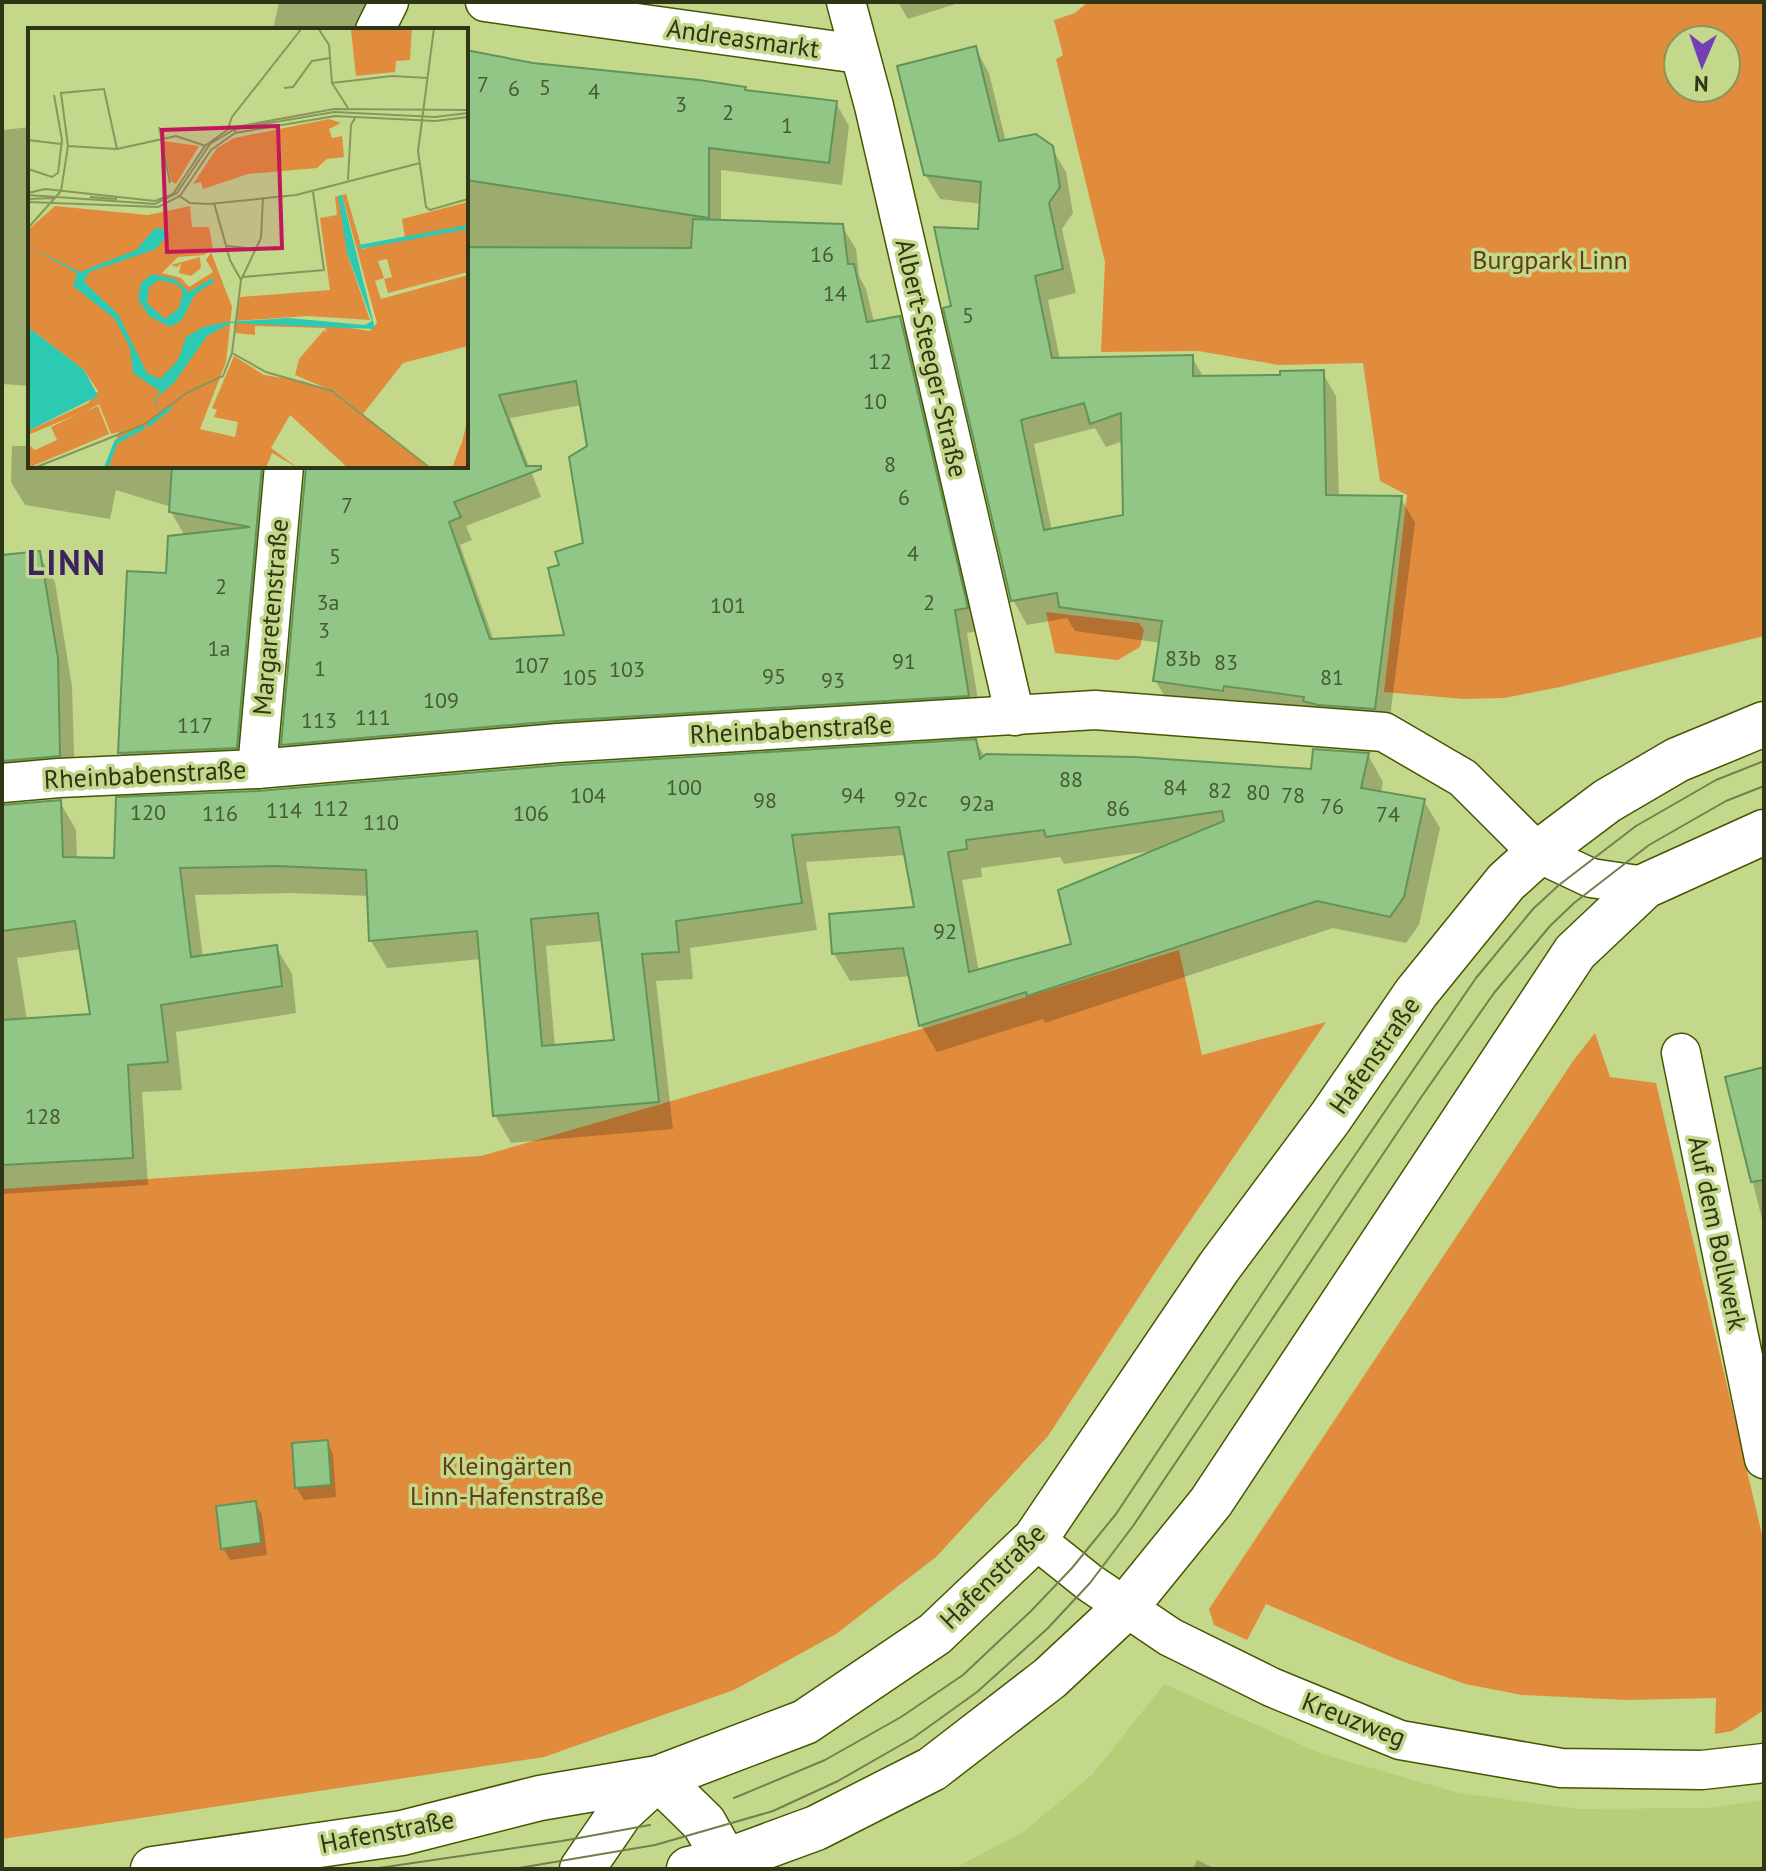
<svg xmlns="http://www.w3.org/2000/svg" width="1766" height="1871" viewBox="0 0 1766 1871" font-family="'PT Sans',sans-serif">
	<style>
		.built { fill: #b8cd78 }
		.green { fill: #e18c3c; fill-rule: evenodd }
		.shadow { fill: #0003; fill-rule: evenodd }
		.building { fill: #91c687; stroke: #629459; stroke-width: 2; fill-rule: evenodd }
		.lines { fill: none; stroke-linecap: round; stroke-linejoin: round }
		.minor-casing { stroke: #465600; stroke-width: 41 }
		.tertiary-casing { stroke: #465600; stroke-width: 47 }
		.secondary-casing { stroke: #465600; stroke-width: 47 }
		.minor { stroke: #fff; stroke-width: 38 }
		.tertiary { stroke: #fff; stroke-width: 44 }
		.secondary { stroke: #fff; stroke-width: 44 }
		.tram { stroke: #72804c; stroke-width: 2 }
		.labels { text-anchor: middle; dominant-baseline: central; stroke-width: 7; stroke-linejoin: round; paint-order: stroke }
		.number-label { font-size: 22px; fill: #475a32 }
		.street-label { font-size: 26px; fill: #2e3616; stroke: #c3d88b }
		.park-label { font-size: 26px; fill: #633b16; stroke: #c3d88b }
		.district-label { font-size: 34px; font-weight: bold; letter-spacing: 2px; fill: #3c235d; stroke: #c3d88b }
		.inset-river { fill: none; stroke: #2cc9b3; stroke-width: 4 }
		.inset-road { fill: none; stroke: #87975c; stroke-width: 2 }
		.view { fill: #c2185b; fill-opacity: 0.15; stroke: #c2185b; stroke-width: 4 }
		.inset-edge { fill: none; stroke: #2e3616; stroke-width: 4 }
	</style>
	<rect width="100%" height="100%" fill="#c3d88b"/>
	<path class="built" d="M1164,1684L1322,1754L1459,1793L1579,1809L1708,1808L1764,1800V1869H953L1023,1832L1093,1774Z"/>
	<g class="green">
		<path d="M1088,2H1764V636L1560,687L1504,698L1463,699L1384,692L1407,495L1380,481L1363,363L1279,365L1198,351L1101,352L1105,262L1056,59L1063,55L1054,20L1075,13ZM1678,40H1726V88H1678Z"/>
		<path d="M1046,612L1139,623L1144,630L1140,647L1118,660L1055,653Z"/>
		<path d="M1179,950L1202,1055L1326,1022L1164,1259L1048,1436L936,1557L836,1634L734,1690L544,1757L2,1839V1189L481,1156L942,1023Z"/>
		<path d="M1595,1033L1610,1077L1656,1083L1764,1543V1710L1732,1731L1715,1734L1716,1698L1626,1700L1522,1695L1465,1684L1396,1659L1266,1604L1247,1640L1214,1625L1209,1609L1573,1061Z"/>
	</g>
	<g class="shadow">
		<path d="M279,2H393L374,30H273Z"/>
		<path d="M898,2H962L908,19Z"/>
		<path d="M975,48L989,73L1006,142L1051,147L1066,172L1073,213L1062,229L1076,293L1048,300L1060,360L1192,357L1204,378L1283,377L1322,372L1336,396L1339,498H1401L1415,523L1388,733L1170,705L1155,680L1161,643L1075,631L1067,618L1027,625L1013,600L953,308L980,231L982,204L940,199L925,174ZM1095,428L1106,447L1123,441L1125,517L1052,531L1034,444Z"/>
		<path d="M466,53L532,65L744,89L746,92L836,103L849,126L842,185L721,170V222L842,226L856,249L859,276L866,289L874,322L899,318L912,341L979,631L967,633L981,718L296,767L283,744L308,470L299,466L249,770L133,776L120,753L168,575L185,536L171,512V507L116,490L110,519L25,505L11,482L12,446H30V466H466ZM582,405L589,447L585,544L562,566L566,637L494,641L460,545L472,540L466,526L541,497L510,418Z"/>
		<path d="M30,127V386L2,384V130Z"/>
		<path d="M39,555L55,582L72,687L75,783L2,796V559Z"/>
		<path d="M975,741L985,757L1313,771L1368,755L1383,782L1381,793L1424,801L1440,828L1419,925L1406,943L1333,928L1045,1023L1043,1019L937,1052L921,1025L911,976L850,981L834,954L916,909L906,855L806,862L817,930L690,948L693,979L656,981L673,1129L511,1143L495,1115L481,959L387,968L371,941L369,896L293,893L195,895L203,958L276,947L292,974L296,1013L176,1032L182,1090L142,1092L148,1185L2,1194V807L60,802L76,830L77,859L115,860L258,793ZM1152,851L1073,946L979,972L962,880L982,877L981,868L1060,857L1064,864ZM604,941L616,1042L555,1047L546,946ZM81,949L92,1016L27,1020L17,958Z"/>
		<path d="M1764,1069V1227L1727,1078Z"/>
		<path d="M327,1442L333,1454L336,1497L304,1500L297,1488Z"/>
		<path d="M255,1503L262,1515L267,1555L230,1560L223,1548Z"/>
		<path d="M1197,1860L1216,1869H1193Z"/>
	</g>
	<g class="building">
		<path d="M976,46L999,141L1036,134L1053,146L1060,187L1049,203L1063,269L1035,276L1052,358L1193,355V376L1280,375V371L1324,370L1326,495L1402,496L1375,709L1318,705L1303,701L1304,697L1224,686L1223,691L1153,681L1162,621L1059,607L1057,593L1011,601L943,308L951,306L934,227L978,229L981,182L924,175L897,66ZM1084,403L1090,424L1121,413L1123,515L1044,530L1021,420Z"/>
		<path d="M466,50L533,63L699,80L746,87L745,90L837,101L829,163L709,148V218L466,180Z"/>
		<path d="M693,219L843,224L848,264H854L867,322L900,316L968,608L955,610L969,696L557,721L281,745L306,466H466V247L691,248ZM576,381L587,446L569,457L583,543L555,552L559,565L548,568L564,635L490,639L449,522L461,517L454,502L541,469V466H526L499,395Z"/>
		<path d="M172,466H262L237,748L118,753L127,571L166,573L168,536L250,527L169,512Z"/>
		<path d="M40,551L58,658L60,756L2,761V555Z"/>
		<path d="M976,739L980,759L986,754L1135,757L1311,769L1313,749L1369,753L1361,788L1425,799L1404,897L1390,917L1317,901L1027,996L1026,992L919,1026L903,948L832,954L829,914L914,907L899,827L792,835L802,903L676,921L679,952L642,954L659,1102L493,1116L477,931L369,941L366,870L277,866L180,868L191,957L277,945L282,986L161,1005L168,1062L128,1065L133,1158L2,1165V1020L90,1014L75,921L2,931V805L61,800L63,857L114,858L116,797L258,791L560,765ZM1222,811L1224,821L1058,890L1071,944L969,972L948,852L967,849L966,840L1044,830L1046,837ZM598,913L614,1040L542,1046L531,919Z"/>
		<path d="M1764,1067V1180L1751,1182L1725,1077Z"/>
		<path d="M328,1440L331,1485L295,1488L292,1443Z"/>
		<path d="M256,1501L261,1543L221,1549L216,1506Z"/>
	</g>
	<g class="lines">
		<defs>
			<g id="minor">
				<path d="M485,2L859,54"/>
				<path d="M846,2L874,106L1015,716"/>
				<path d="M375,30L389,2"/>
				<path d="M257,769L284,466"/>
				<path d="M2,783L59,778L257,769L558,743L1095,710L1384,732L1463,778L1538,853L1591,878L1645,886"/>
				<path d="M1681,1053L1764,1459"/>
				<path d="M1035,1539L1090,1583L1170,1637L1271,1687L1400,1740L1561,1768L1702,1770L1764,1763"/>
			</g>
			<path id="tertiary" d="M582,1869L621,1812L658,1778L704,1823L730,1869"/>
			<g id="secondary">
				<path d="M153,1869L402,1833L540,1798L658,1778L805,1722L935,1634L1035,1539L1219,1267L1330,1118L1416,993L1506,882L1538,853L1607,801L1677,760L1764,724"/>
				<path d="M689,1869L726,1861L816,1828L932,1769L1050,1678L1125,1608L1211,1502L1575,952L1645,886L1764,832"/>
			</g>
		</defs>
		<use href="#minor" class="minor-casing"/>
		<use href="#tertiary" class="tertiary-casing"/>
		<use href="#secondary" class="secondary-casing"/>
		<use href="#minor" class="minor"/>
		<use href="#tertiary" class="tertiary"/>
		<use href="#secondary" class="secondary"/>
		<g class="tram">
			<path d="M734,1798L825,1760L901,1717L963,1675L1031,1611L1072,1568L1116,1514L1338,1180L1476,978L1533,909L1559,885L1636,826L1716,780L1764,761"/>
			<path d="M372,1869L562,1841L650,1825"/>
			<path d="M513,1869L655,1845L773,1811L838,1781L913,1738L977,1692L1047,1629L1090,1583L1133,1526L1422,1096L1494,993L1550,926L1574,903L1649,845L1726,801L1764,786"/>
		</g>
	</g>
	<g class="labels">
		<g class="number-label">
			<text x="483" y="84">7</text>
			<text x="545" y="87">5</text>
			<text x="514" y="88">6</text>
			<text x="594" y="91">4</text>
			<text x="681" y="104">3</text>
			<text x="728" y="112">2</text>
			<text x="787" y="125">1</text>
			<text x="822" y="254">16</text>
			<text x="835" y="293">14</text>
			<text x="968" y="315">5</text>
			<text x="880" y="361">12</text>
			<text x="875" y="401">10</text>
			<text x="890" y="464">8</text>
			<text x="904" y="497">6</text>
			<text x="347" y="505">7</text>
			<text x="913" y="553">4</text>
			<text x="335" y="556">5</text>
			<text x="221" y="586">2</text>
			<text x="328" y="602">3a</text>
			<text x="929" y="602">2</text>
			<text x="728" y="605">101</text>
			<text x="324" y="630">3</text>
			<text x="219" y="648">1a</text>
			<text x="1183" y="658">83b</text>
			<text x="904" y="661">91</text>
			<text x="1226" y="662">83</text>
			<text x="532" y="665">107</text>
			<text x="320" y="668">1</text>
			<text x="627" y="669">103</text>
			<text x="774" y="676">95</text>
			<text x="580" y="677">105</text>
			<text x="1332" y="677">81</text>
			<text x="833" y="680">93</text>
			<text x="441" y="700">109</text>
			<text x="373" y="717">111</text>
			<text x="319" y="720">113</text>
			<text x="195" y="725">117</text>
			<text x="1071" y="779">88</text>
			<text x="684" y="787">100</text>
			<text x="1175" y="787">84</text>
			<text x="1220" y="790">82</text>
			<text x="1258" y="792">80</text>
			<text x="588" y="795">104</text>
			<text x="853" y="795">94</text>
			<text x="1293" y="795">78</text>
			<text x="911" y="799">92c</text>
			<text x="765" y="800">98</text>
			<text x="977" y="803">92a</text>
			<text x="1332" y="806">76</text>
			<text x="331" y="808">112</text>
			<text x="1118" y="808">86</text>
			<text x="284" y="810">114</text>
			<text x="148" y="812">120</text>
			<text x="220" y="813">116</text>
			<text x="531" y="813">106</text>
			<text x="1388" y="814">74</text>
			<text x="381" y="822">110</text>
			<text x="945" y="931">92</text>
			<text x="43" y="1116">128</text>
		</g>
		<g class="street-label">
			<text transform="translate(743 38) rotate(8)">Andreasmarkt</text>
			<text transform="translate(932 358) rotate(77)">Albert-Steeger-Straße</text>
			<text transform="translate(270 617) rotate(-85)">Margaretenstraße</text>
			<text transform="translate(791 729) rotate(-3)">Rheinbabenstraße</text>
			<text transform="translate(145 774) rotate(-3)">Rheinbabenstraße</text>
			<text transform="translate(1374 1055) rotate(-55)">Hafenstraße</text>
			<text transform="translate(1718 1233) rotate(78)">Auf dem Bollwerk</text>
			<text transform="translate(992 1576) rotate(-45)">Hafenstraße</text>
			<text transform="translate(1354 1719) rotate(21)">Kreuzweg</text>
			<text transform="translate(387 1831) rotate(-11)">Hafenstraße</text>
		</g>
		<g class="park-label">
			<text x="1550" y="259">Burgpark Linn</text>
			<text x="507" y="1465">Kleingärten<tspan x="507" dy="30">Linn-Hafenstraße</tspan></text>
		</g>
		<g class="district-label">
			<text x="67" y="562">LINN</text>
		</g>
	</g>
	<g transform="translate(28 28)">
		<rect width="440" height="440" fill="#c3d88b"/>
		<path d="M307,0H384L382,32L368,33L367,44L328,48L323,2ZM301,91L313,95L301,101L304,110L314,108L316,129L299,131L289,140L220,146L175,161L173,154L165,156L189,120L206,110ZM135,113L171,118L148,156L143,153ZM318,166L334,221L377,210L374,191L440,174V244L360,265L356,251L364,249L359,231L350,233L356,250L347,253L353,271L440,247V318L375,335L335,386L307,364L267,347L271,331L296,302L299,305L297,300L227,298V307L207,305L206,295L281,294L342,303L349,295L314,167L319,225L342,292L280,288L208,293L212,269L302,262L292,190L309,187L307,169ZM27,178L120,187L162,178L164,199H181L185,221L176,227L150,229L134,245L153,250L161,259L185,244L178,232L183,224L204,279L198,334L172,401L207,409L210,394L186,389L189,382L184,380L206,328L236,347L275,353L306,365L401,440H320L262,387L243,420L270,440L244,425L238,440H77L91,404L83,406L71,376L57,384L70,378L81,406L0,440V416L7,422L29,412L23,399L50,386L0,407V403L60,375L70,363L56,342L0,299V202ZM172,229L173,240L163,248L151,245L153,235L149,239L143,237ZM440,391V440H424L434,414Z" fill="#e18c3c"/>
		<path d="M314,167L347,301L203,295L179,308L146,355L128,370L130,385L127,372V370L129,367L133,364L105,345L102,320L87,291L45,258L49,245L0,218L52,244L108,222L127,200L137,201L138,209L128,221L61,244L56,254L90,286L119,345L132,351L150,332L158,309L175,299L198,294L260,290L337,297L344,293L319,225L310,168ZM124,246L147,251L161,264L184,250L187,253L167,266L154,292L142,299L121,288L110,271L113,255ZM131,252L149,256L155,264L151,280L137,291L119,275L121,259ZM0,299L56,342L70,368L0,403Z" fill="#2cc9b3" fill-rule="evenodd"/>
		<path class="inset-river" d="M331,219L440,199M119,398L143,379M78,440L88,414L116,399"/>
		<path class="inset-road" d="M290,0L301,17L304,55L320,80M406,0L390,123L398,179L402,182L440,171M304,55L364,48L400,50M256,60L265,59L284,33L302,30M131,99L142,155M208,104L201,97L204,89L274,0M0,112L33,116M40,118L89,121L148,108L178,118M0,141L24,149L30,145L34,112L26,67M320,152L323,97L328,88M33,163L40,118L33,65L76,61L89,121M0,165L17,161L127,173L145,166L177,118L202,100L306,81L440,82M0,167L127,176L149,165L182,116L207,101L306,84L407,89L440,85M150,167L162,175L181,176L268,167L392,135M62,169L89,171M0,171L25,170M0,174L130,179L152,168L183,122L207,105L307,88L407,93L440,89M186,175L202,232L213,252M0,200L33,163M199,218L228,221M215,249L296,242L285,164M204,325L238,344L304,363L402,440M6,440L117,396L160,364L195,348L204,325L213,252L233,210L235,170"/>
		<path class="view" d="M250,98L254,220L139,224L134,102Z"/>
		<rect width="440" height="440" class="inset-edge"/>
	</g>
	<rect width="1766" height="1871" fill="none" stroke="#2e3616" stroke-width="8"/>
	<g transform="translate(1702 64) rotate(182)"><circle r="38" fill="#c3d88b" stroke="#87975c" stroke-width="2"/>
	<path d="M0-6L14 30L0 20L-14 30Z" fill="#743eb5"/>
	<text y="-12" font-size="22" font-weight="bold" text-anchor="middle" fill="#2e3616">N</text>
	</g>
</svg>
